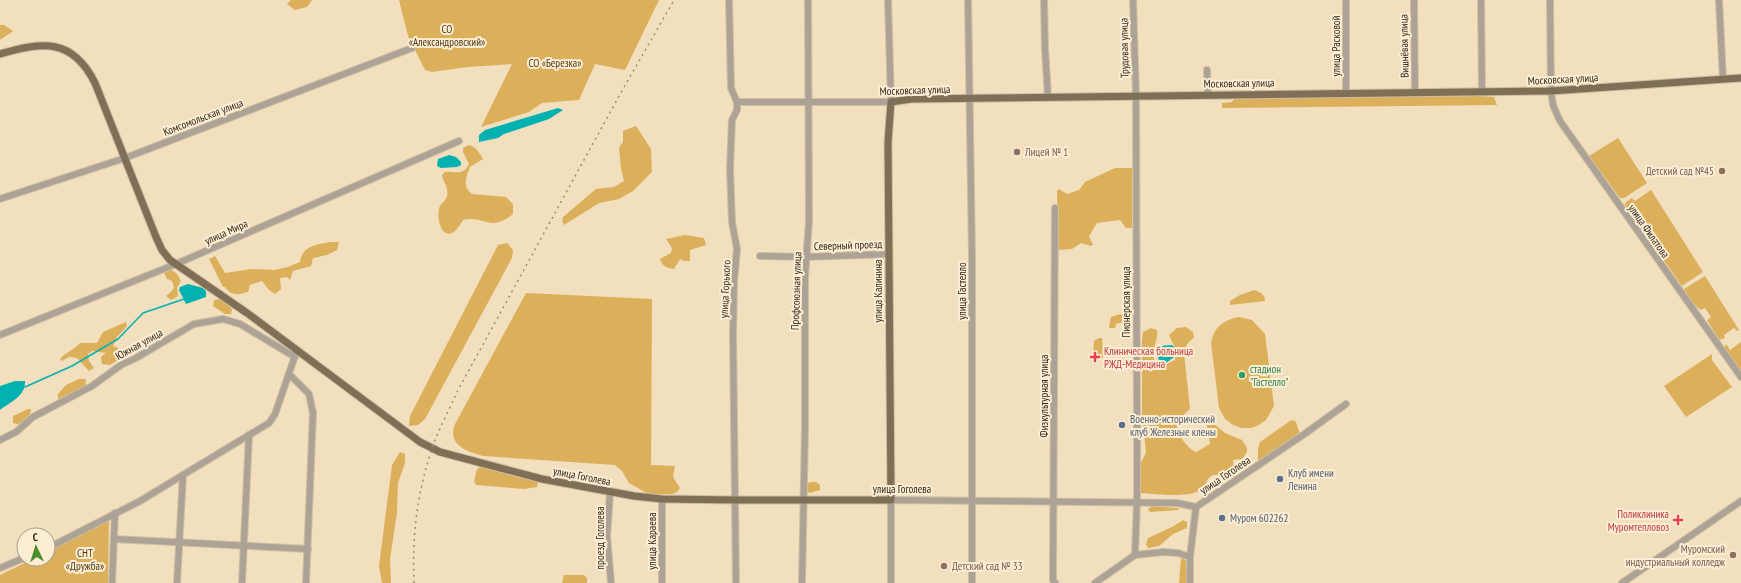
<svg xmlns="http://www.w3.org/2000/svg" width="1741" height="583" viewBox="0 0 1741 583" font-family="'PT Sans Narrow',sans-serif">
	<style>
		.green { fill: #dcaf5b }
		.water { fill: #04b1b1 }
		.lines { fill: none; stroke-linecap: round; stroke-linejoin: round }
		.stream { stroke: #04b1b1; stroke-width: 1.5 }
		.minor-casing { stroke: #cfbea1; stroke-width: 8 }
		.major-casing { stroke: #cfbea1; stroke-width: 9 }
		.minor { stroke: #aca396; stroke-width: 6 }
		.major { stroke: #7f6f57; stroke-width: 7 }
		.rail { stroke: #9b8d75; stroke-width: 1.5; stroke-dasharray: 2 4; stroke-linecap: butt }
		.education-dot { fill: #8d6e63; stroke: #fcedd3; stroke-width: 1.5 }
		.health-dot { fill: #e0444e; stroke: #fcedd3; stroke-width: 1.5 }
		.leisure-dot { fill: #2e9e5b; stroke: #fcedd3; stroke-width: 1.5 }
		.service-dot { fill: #5c6f8a; stroke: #fcedd3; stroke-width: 1.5 }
		.labels { text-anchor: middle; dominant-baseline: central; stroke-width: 4; stroke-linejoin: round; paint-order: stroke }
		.park-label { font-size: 11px; fill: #4d3a15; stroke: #fcedd3 }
		.street-label { font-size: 11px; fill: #30291c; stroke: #fcedd3 }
		.education-label { font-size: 11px; fill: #785e54; stroke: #fcedd3; text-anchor: start }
		.health-label { font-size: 11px; fill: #be3a42; stroke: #fcedd3; text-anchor: start }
		.leisure-label { font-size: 11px; fill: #27864d; stroke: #fcedd3; text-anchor: start }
		.service-label { font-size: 11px; fill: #4e5e75; stroke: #fcedd3; text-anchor: start }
	</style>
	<rect width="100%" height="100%" fill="#f2dfbe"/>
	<g class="green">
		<path d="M291,0H312L307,7L295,10L287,4Z"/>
		<path d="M399,0H659L625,70L595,64L579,100L542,103L529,112L481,127L512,64L468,67L432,72L425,70L408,36Z"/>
		<path d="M0,25H4L13,31L0,40Z"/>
		<path d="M1479,96L1494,97L1497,105L1222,108V103L1232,102L1235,98Z"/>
		<path d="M636,126L651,149L652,172L633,191L619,199L599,203L564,225L562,221L563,217L596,189L614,187L624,181L621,169L619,148L623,142V131Z"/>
		<path d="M1618,138L1647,183L1624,198H1620L1589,156Z"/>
		<path d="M469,145C477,147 479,153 483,159L470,167C466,177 462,187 472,194L506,197L513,204V214C490,233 485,215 463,220C461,223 459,227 456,230C443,243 436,219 439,209C440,203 446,201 447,196C449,188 443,182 442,175L445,172C455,171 464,176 469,164L463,152V148Z"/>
		<path d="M1115,168H1132V228H1126L1120,220L1097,223L1089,236L1093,245L1091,246L1081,243L1072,249L1058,250L1057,191L1059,189L1067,194L1079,190L1085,182Z"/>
		<path d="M1651,190L1703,272L1682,286L1625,205L1626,202L1632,198L1635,201Z"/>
		<path d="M685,235L704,238L706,245L690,250V261H684L680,259L674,269C667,268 662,266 660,259L671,253L672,248L666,239Z"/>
		<path d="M331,242H339L337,250L327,255L313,258L311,266L293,271L290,280L287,277L280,278L281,289L275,294L269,290L262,281L250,285L248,292C238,295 231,296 225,287H223L209,259L215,256L225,273L252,269L274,270L288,267L300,262C302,246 317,244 331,242Z"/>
		<path d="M507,243L513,250L512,258L425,419L418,425L409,426L410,416L498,245Z"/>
		<path d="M170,269L177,274L181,281L177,288L178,296L171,300L166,296L172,291L174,287L172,281L167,279L164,273Z"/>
		<path d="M1705,276L1739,330L1737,331L1734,328L1724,335L1725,338L1719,340L1707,320L1711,317L1705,308L1701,310L1693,304L1684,289Z"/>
		<path d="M1254,290C1260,292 1265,294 1265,301L1230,305V301L1240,295Z"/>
		<path d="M526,293L652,299L651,465L675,466L673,477L680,488L677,492L673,494L650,495L629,483L622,471L615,465L483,456C467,451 449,446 454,426Z"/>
		<path d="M221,299L229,304L232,310L231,314H225L213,306L214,300Z"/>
		<path d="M1120,314L1123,315V322L1116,324L1115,328H1109L1111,317Z"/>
		<path d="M1239,317L1252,320L1265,334L1274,406L1266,420L1259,425L1251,428H1242L1233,425L1225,419L1219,408L1211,343C1214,327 1223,320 1239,317Z"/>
		<path d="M126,322L127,326L117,337L113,346L118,348L121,358L110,365L102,364L101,357L106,353L92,351L88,354L89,361L94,368L89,371L77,358L69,357L62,361L60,359C66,352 74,350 80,343H97L103,332Z"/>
		<path d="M1186,327L1193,332L1194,337L1187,344L1184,353L1190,409L1176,422C1177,435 1185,445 1195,452C1201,451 1204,446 1210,444L1206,421L1209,420L1225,433L1242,440L1247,448V452L1242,459L1233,460L1235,474C1228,478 1221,474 1213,475C1206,477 1206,488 1199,491C1184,498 1158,494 1141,493V462L1146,453L1142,413V340L1143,332L1151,328L1157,330C1159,343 1146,357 1160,367L1175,360L1176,350L1169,335L1177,328Z"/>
		<path d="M1099,338H1102L1103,356V358L1096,360L1093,356L1094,341Z"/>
		<path d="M1741,342V371L1725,350V346L1726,344L1730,350Z"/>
		<path d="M1712,354V360L1732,387L1686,417L1664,386Z"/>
		<path d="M79,379H86L85,387L58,399V394L66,385Z"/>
		<path d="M28,409H31C30,416 27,421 20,425L13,423V416Z"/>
		<path d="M1293,420L1296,422L1300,434L1260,461L1258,460V448L1260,442L1290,421Z"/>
		<path d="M400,452L405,454V463L398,483L397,513L390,559L391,583H382L379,566L392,465Z"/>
		<path d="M480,467L538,482L537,487L524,489L476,485L474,481L477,469Z"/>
		<path d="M811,482H816L820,485V490L810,493L805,491V484Z"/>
		<path d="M1152,506L1178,508L1179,510L1150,512L1148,509Z"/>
		<path d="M109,520L108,583H0V575L33,559H48V551Z"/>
		<path d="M1183,520L1187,522V528L1173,534L1159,546L1148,548L1146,544L1148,538L1174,526Z"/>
		<path d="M1181,558L1184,559L1188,563L1187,583H1179Z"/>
		<path d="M564,575H584L587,578V583H562Z"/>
	</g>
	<g class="water">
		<path d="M558,108L563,110L549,119L504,134L498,138L479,142V135L485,130Z"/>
		<path d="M449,155L456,157L461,162V165L457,167L441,168L437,166L438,159Z"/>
		<path d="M188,284L203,288L206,291V297L186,304L179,290L180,287Z"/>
		<path d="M1172,345L1174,347V357L1166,363L1159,361L1157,352L1159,346Z"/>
		<path d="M15,381H25C26,396 10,402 0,410V386Z"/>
	</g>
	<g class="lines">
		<path class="stream" d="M25,387L72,366L118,339L143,313L184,299"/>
		<defs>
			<g id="minor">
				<path d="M729,0L731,88L737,102V110L732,120L730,169L732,222L737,249L734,283L733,335L736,583"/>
				<path d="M968,0L972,256V583"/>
				<path d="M1044,0L1045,48L1048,97"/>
				<path d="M1133,0L1136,96L1137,442V502L1135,555"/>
				<path d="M1346,0V93"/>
				<path d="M1414,0L1415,92"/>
				<path d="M1481,0L1482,92"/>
				<path d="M1550,0L1551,91L1553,105L1560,121L1741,377"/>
				<path d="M1719,0L1723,79"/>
				<path d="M1207,70L1208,95"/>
				<path d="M737,102H891L888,0"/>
				<path d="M0,199L125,158L412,48"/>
				<path d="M760,256L807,257L889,254"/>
				<path d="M0,335L176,264L459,141"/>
				<path d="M289,374L309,394L313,413L306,583"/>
				<path d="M0,440L16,432L33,417L92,386L121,365L136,358L194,324L223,319L240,324L295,357"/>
				<path d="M610,493L607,536L611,583"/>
				<path d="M114,539L308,549"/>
				<path d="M48,548L140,501L269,423L275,414L296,353"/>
				<path d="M0,568L24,558"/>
				<path d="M112,583L115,513"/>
				<path d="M177,583L183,475"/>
				<path d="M242,583L249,435"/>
				<path d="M662,583V499"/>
				<path d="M802,583L805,428V277L809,221L808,0"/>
				<path d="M891,583V500L1177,503L1196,507L1303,435L1346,404"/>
				<path d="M1055,583L1053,580V569L1055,208"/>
				<path d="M1095,583L1135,555L1163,552L1178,553L1190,557"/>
				<path d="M1190,583V557L1196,507"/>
				<path d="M1622,583L1741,501"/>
			</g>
			<path id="major" d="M0,54C42,42 72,37 95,83L156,237L162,250L170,260L247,313L420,442L440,452L542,479L634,496L662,499L736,500H891L888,142L891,102L911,99L1551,91L1741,78"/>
		</defs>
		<use href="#minor" class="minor-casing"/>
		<use href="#major" class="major-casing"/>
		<use href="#minor" class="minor"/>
		<use href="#major" class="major"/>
		<path class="rail" d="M414,583C412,535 417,494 432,448C439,429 449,410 457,392L619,96L674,0"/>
	</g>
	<g class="education-dot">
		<circle cx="1017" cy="152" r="4"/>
		<circle cx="1722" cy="171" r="4"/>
		<circle cx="1733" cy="555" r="4"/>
		<circle cx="944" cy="566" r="4"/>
	</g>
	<g class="health-dot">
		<path d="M1093 351h4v4h4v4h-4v4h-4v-4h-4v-4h4z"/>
		<path d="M1676 514h4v4h4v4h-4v4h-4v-4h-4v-4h4z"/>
	</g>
	<circle class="leisure-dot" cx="1242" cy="375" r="4"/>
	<g class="service-dot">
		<circle cx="1122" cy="425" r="4"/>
		<circle cx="1280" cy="479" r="4"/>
		<circle cx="1222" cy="518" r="4"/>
	</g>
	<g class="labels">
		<g class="park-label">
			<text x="447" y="29">СО<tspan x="447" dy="13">«Александровский»</tspan></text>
			<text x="555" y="63">СО «Березка»</text>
			<text x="85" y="553">СНТ<tspan x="85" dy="13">«Дружба»</tspan></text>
		</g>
		<g class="street-label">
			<text transform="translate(1336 46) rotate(-90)">улица Расковой</text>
			<text transform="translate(1404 46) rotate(-91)">Вишнёвая улица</text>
			<text transform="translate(1124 48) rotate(-91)">Трудовая улица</text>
			<text transform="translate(1563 79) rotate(-3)">Московская улица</text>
			<text transform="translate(1239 83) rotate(-1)">Московская улица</text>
			<text transform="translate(915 90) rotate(-2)">Московская улица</text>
			<text transform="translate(203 117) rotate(-21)">Комсомольская улица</text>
			<text transform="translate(1649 231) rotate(55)">улица Филатова</text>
			<text transform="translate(226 232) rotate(-24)">улица Мира</text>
			<text transform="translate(848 245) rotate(-2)">Северный проезд</text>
			<text transform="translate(725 289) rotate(-87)">улица Горького</text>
			<text transform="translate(796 291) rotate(-88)">Профсоюзная улица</text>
			<text transform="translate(878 291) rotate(-90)">улица Калинина</text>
			<text transform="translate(962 291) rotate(-90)">улица Гастелло</text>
			<text transform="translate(1126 302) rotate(-90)">Пионерская улица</text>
			<text transform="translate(139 344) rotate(-29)">Южная улица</text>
			<text transform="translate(1044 396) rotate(-90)">Физкультурная улица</text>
			<text transform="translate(1225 475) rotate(-34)">улица Гоголева</text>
			<text transform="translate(582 476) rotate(11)">улица Гоголева</text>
			<text x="902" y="489">улица Гоголева</text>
			<text transform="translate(600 538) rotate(-90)">проезд Гоголева</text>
			<text transform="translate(652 541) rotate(-90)">улица Караева</text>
		</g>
		<g class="education-label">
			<text x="1025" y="152">Лицей № 1</text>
			<text x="1714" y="171" text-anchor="end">Детский сад №45</text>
			<text x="1725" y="549" text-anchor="end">Муромский<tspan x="1725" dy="13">индустриальный колледж</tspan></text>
			<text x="952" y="566">Детский сад № 33</text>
		</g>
		<g class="health-label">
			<text x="1104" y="351">Клиническая больница<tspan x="1104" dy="13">РЖД-Медицина</tspan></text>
			<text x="1669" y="514" text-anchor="end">Поликлиника<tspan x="1669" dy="13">Муромтепловоз</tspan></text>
		</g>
		<g class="leisure-label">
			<text x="1250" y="369">стадион<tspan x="1250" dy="13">"Гастелло"</tspan></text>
		</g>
		<g class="service-label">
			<text x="1130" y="419">Военно-исторический<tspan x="1130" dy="13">клуб Железные клены</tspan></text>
			<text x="1288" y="473">Клуб имени<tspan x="1288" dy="13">Ленина</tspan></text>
			<text x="1230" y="518">Муром 602262</text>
		</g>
	</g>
	<g transform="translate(36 547) rotate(356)"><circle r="19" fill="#fcedd3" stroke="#aa9f8a"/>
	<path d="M0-3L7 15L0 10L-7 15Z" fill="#4c8d30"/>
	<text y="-6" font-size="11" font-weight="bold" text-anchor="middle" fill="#30291c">С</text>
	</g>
</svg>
